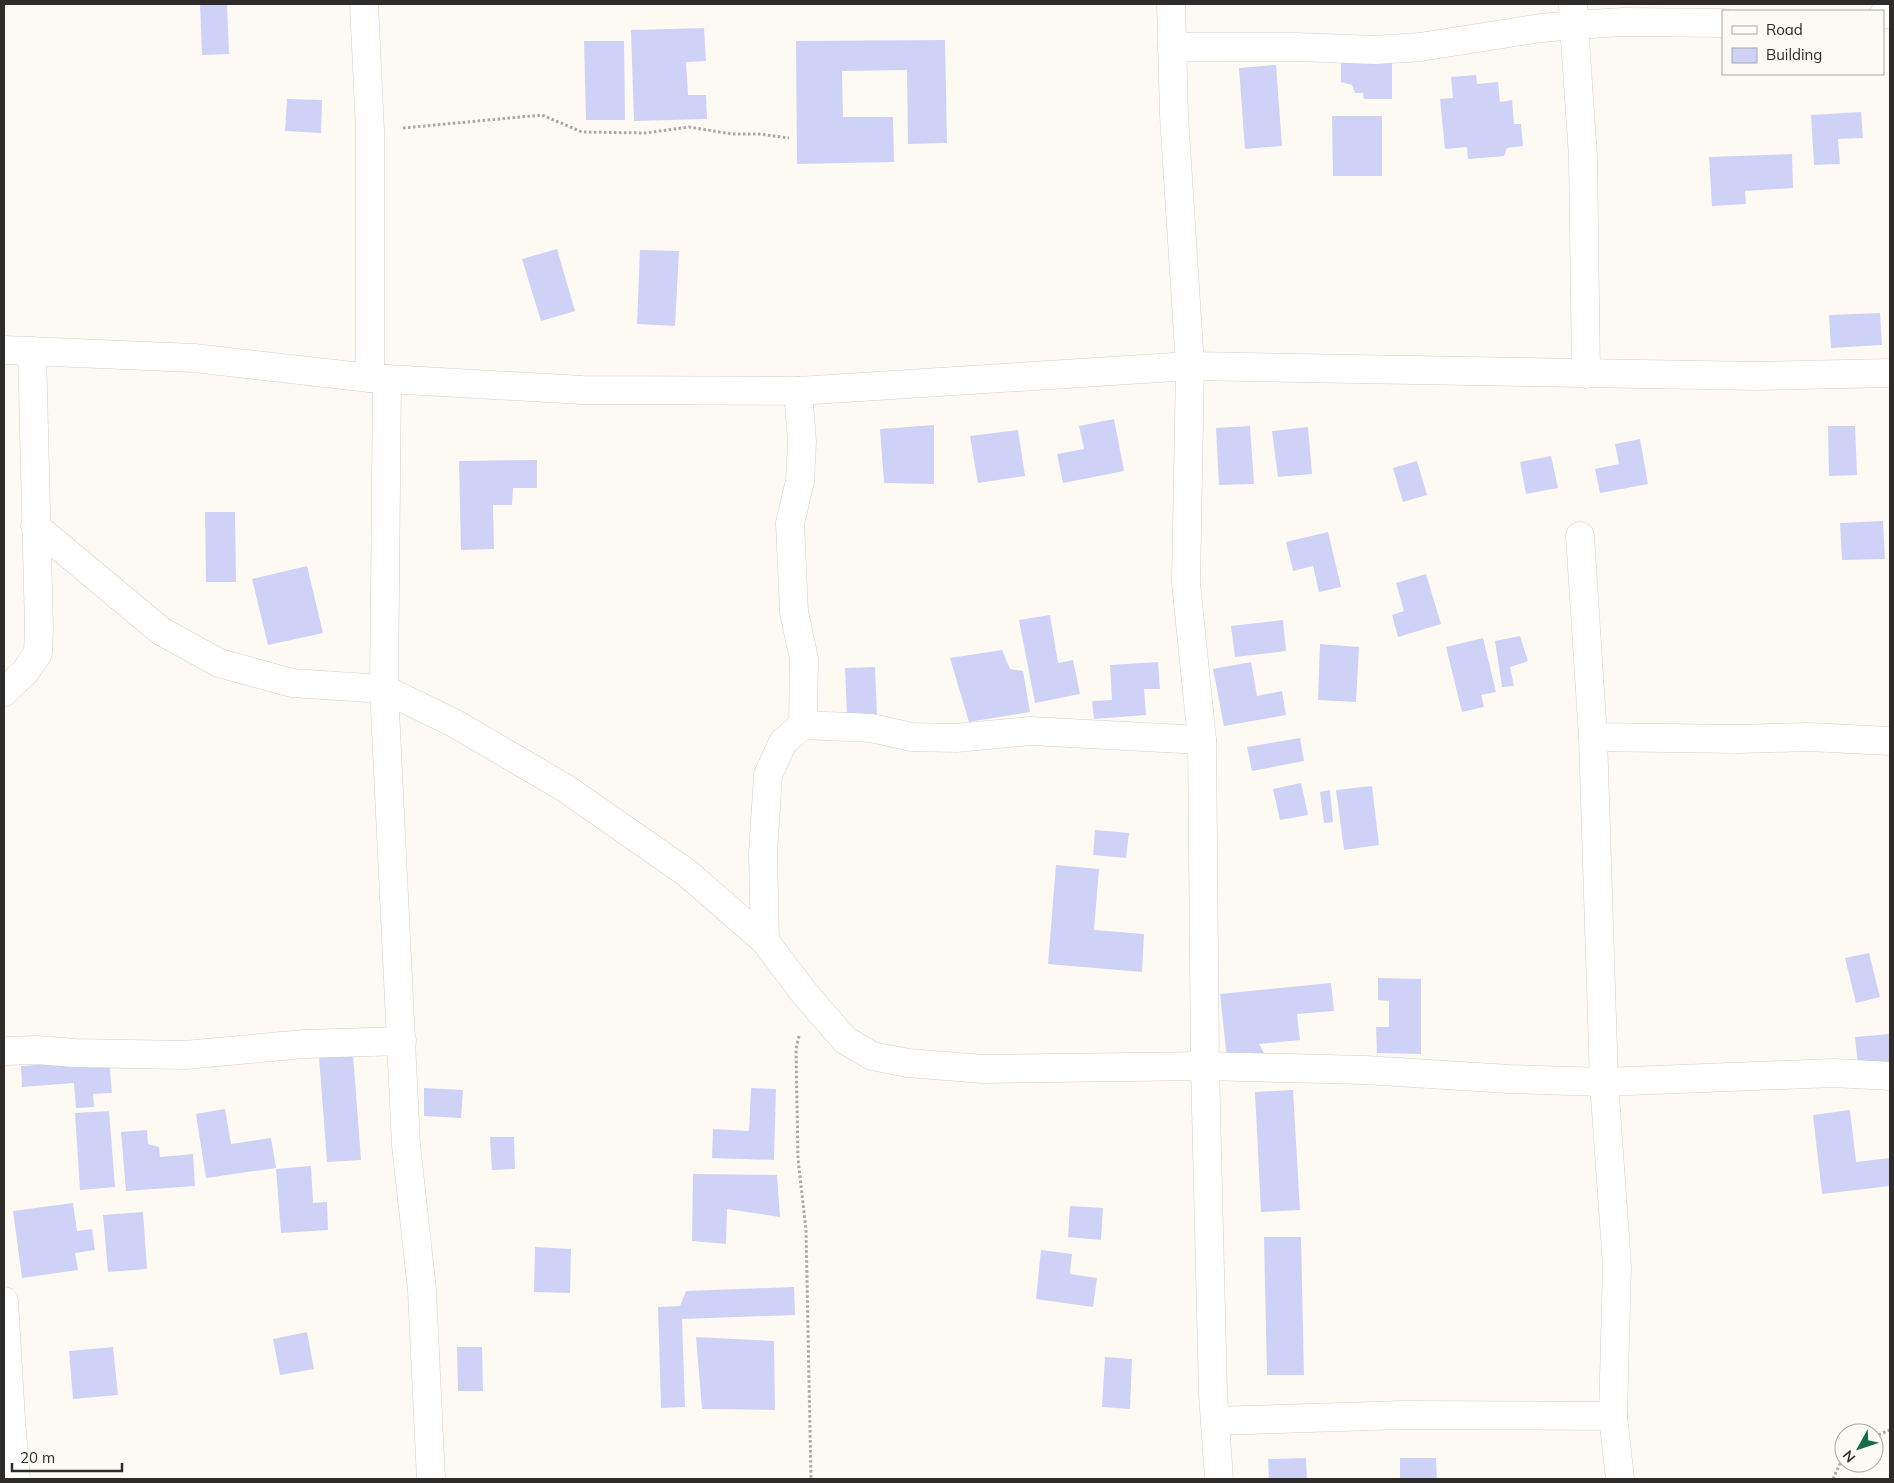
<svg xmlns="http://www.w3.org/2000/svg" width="1894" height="1483" viewBox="0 0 1894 1483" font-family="Mulish,sans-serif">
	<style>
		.building { fill: #cfd2f7 }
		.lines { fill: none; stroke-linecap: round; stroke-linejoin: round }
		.minor-casing { stroke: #d2cfc9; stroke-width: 29 }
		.path { stroke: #a9a7a2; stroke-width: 3; stroke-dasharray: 2.5 2.5; stroke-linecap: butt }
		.minor { stroke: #fff; stroke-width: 28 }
	</style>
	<rect width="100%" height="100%" fill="#fdfaf4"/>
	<g class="building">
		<path d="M200,4H227L229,54L202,55Z"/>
		<path d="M704,28L706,61L686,62L688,95H706L707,119L634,121L631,30Z"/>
		<path d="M945,40L947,143L908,144L907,70L842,71L843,117H893L894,162L797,164L796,41Z"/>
		<path d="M584,41H624L625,120H586Z"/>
		<path d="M1341,55L1392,56V99H1364L1363,93H1355L1352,85L1341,82Z"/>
		<path d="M1276,65L1282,146L1245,149L1239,68Z"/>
		<path d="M1476,75L1477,84L1498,82L1500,102L1512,100L1514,124H1521L1523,146L1507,148L1504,156L1468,159L1467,147L1445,149L1440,99L1453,98L1451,77Z"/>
		<path d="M287,99L322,100L321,133L285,131Z"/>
		<path d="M1861,112L1863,138L1838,139L1840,164L1814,165L1811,115Z"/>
		<path d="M1332,116H1382V176H1333Z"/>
		<path d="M1792,154L1793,188L1745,191L1746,204L1712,206L1709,157Z"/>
		<path d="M557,249L575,311L541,321L522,259Z"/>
		<path d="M640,250L679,251L675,326L637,324Z"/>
		<path d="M1880,313L1882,345L1831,348L1829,315Z"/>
		<path d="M1114,419L1124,471L1063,483L1057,454L1084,449L1079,426Z"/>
		<path d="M934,425V484L884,483L880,429Z"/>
		<path d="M1250,426L1254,484L1219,485L1216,428Z"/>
		<path d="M1828,426H1855L1857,475L1829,476Z"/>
		<path d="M1308,427L1312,474L1278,477L1272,431Z"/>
		<path d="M1018,430L1025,476L978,483L970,436Z"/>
		<path d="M1640,439L1648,484L1600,493L1595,469L1619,464L1615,444Z"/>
		<path d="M1551,456L1558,488L1526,494L1520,462Z"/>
		<path d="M537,460V488H513L512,505H493L494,549L461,550L459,461Z"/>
		<path d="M1417,461L1427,495L1403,502L1393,468Z"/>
		<path d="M205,512H235L236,582H206Z"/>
		<path d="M1883,521L1885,559L1842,560L1840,523Z"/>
		<path d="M1328,532L1341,587L1319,592L1313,566L1293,571L1286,542Z"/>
		<path d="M307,566L323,633L268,645L252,579Z"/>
		<path d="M1426,574L1441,624L1398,637L1392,615L1404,611L1396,583Z"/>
		<path d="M1050,615L1058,663L1073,660L1080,694L1035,703L1019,620Z"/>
		<path d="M1283,620L1286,651L1235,657L1231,626Z"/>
		<path d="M1520,636L1528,661L1510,667L1514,686L1502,687L1495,641Z"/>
		<path d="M1483,638L1496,692L1481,695L1484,707L1462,712L1446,647Z"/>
		<path d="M1320,644L1359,647L1356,702L1318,700Z"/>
		<path d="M1002,650L1010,669L1023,671L1030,712L969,722L950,658Z"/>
		<path d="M1158,662L1160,689H1144L1146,715L1094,719L1092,701L1112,700L1110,665Z"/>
		<path d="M1251,662L1257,696L1282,691L1286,715L1224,726L1213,669Z"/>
		<path d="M875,667L877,715L847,716L845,668Z"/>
		<path d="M1300,738L1304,761L1252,771L1247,747Z"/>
		<path d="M1301,783L1308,815L1280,820L1273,789Z"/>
		<path d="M1372,786L1379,845L1344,850L1336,790Z"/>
		<path d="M1330,790L1333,822L1324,823L1320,792Z"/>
		<path d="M1095,830L1129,833L1126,858L1093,855Z"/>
		<path d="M1056,865L1099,869L1094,930L1144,934L1142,972L1048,964Z"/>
		<path d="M1869,953L1880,997L1856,1003L1845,958Z"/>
		<path d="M1378,978L1421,979V1054L1377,1053L1376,1027H1389V1001L1378,1000Z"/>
		<path d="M1331,983L1334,1011L1297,1014L1300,1040L1259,1044L1265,1055L1227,1059L1220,994Z"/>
		<path d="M1890,1034V1070L1859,1073L1855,1037Z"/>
		<path d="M353,1054L361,1160L327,1162L319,1057Z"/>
		<path d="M109,1060L112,1093L93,1094L94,1107L76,1108L74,1083L22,1087L21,1066Z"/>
		<path d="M424,1088L463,1090L461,1118L424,1116Z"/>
		<path d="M751,1088L776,1089L774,1160L712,1158L713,1129L749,1131Z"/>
		<path d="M1293,1090L1300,1210L1261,1212L1255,1092Z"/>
		<path d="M225,1109L231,1144L271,1138L276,1168L206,1178L196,1114Z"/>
		<path d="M1850,1110L1856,1162L1890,1158V1186L1822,1194L1813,1115Z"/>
		<path d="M109,1111L115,1187L80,1190L75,1113Z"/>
		<path d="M147,1130L148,1144L159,1147L160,1157L193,1154L195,1186L126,1191L121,1132Z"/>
		<path d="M490,1137H514L515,1169L492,1170Z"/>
		<path d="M311,1166L313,1203L327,1202L328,1230L281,1233L276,1169Z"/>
		<path d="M693,1174L777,1175L780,1217L727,1209L726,1244L692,1241Z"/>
		<path d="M73,1203L77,1231L92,1229L95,1250L75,1253L78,1270L22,1278L13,1211Z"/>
		<path d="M1070,1206L1103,1208L1101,1240L1068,1237Z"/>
		<path d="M143,1212L147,1269L108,1272L103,1215Z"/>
		<path d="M1264,1237H1301L1304,1375H1267Z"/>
		<path d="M535,1247L571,1249L570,1293L534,1292Z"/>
		<path d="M1041,1250L1072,1254L1070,1274L1097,1278L1093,1307L1036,1299Z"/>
		<path d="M794,1287L795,1315L682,1319L685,1407L661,1408L658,1307L680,1306L686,1291Z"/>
		<path d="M307,1332L314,1369L280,1375L273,1339Z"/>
		<path d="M696,1337L774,1341L775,1410L702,1409Z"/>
		<path d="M113,1347L118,1395L73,1399L69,1351Z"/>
		<path d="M457,1347H482L483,1391H458Z"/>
		<path d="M1105,1357L1132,1359L1130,1409L1102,1407Z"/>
		<path d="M1306,1458L1307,1479H1269L1268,1459Z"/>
		<path d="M1400,1458H1436L1437,1479H1400Z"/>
	</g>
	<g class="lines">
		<defs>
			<g id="minor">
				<path d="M364,4L370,131V378"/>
				<path d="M1171,4L1174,115L1190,366L1186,583L1202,740L1205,1066L1213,1394L1219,1479"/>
				<path d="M1883,15L1890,14"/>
				<path d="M1172,47H1297L1375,50L1420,47L1541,28L1574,25L1573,4"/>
				<path d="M4,350L194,358L370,378L582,390L798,391L1190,366L1757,376L1890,373"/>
				<path d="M1586,374L1583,157L1574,25L1623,22L1723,23"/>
				<path d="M387,379L384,689L406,1145L422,1290L431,1479"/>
				<path d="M798,391L802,442L800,481L790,523L794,612L804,659L803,725"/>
				<path d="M35,526L161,631L219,663L292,683L384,689L454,723L565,788L687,873L765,941L805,994L845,1040L872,1056L908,1063L983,1069L1205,1066L1365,1070L1509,1079L1604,1082L1834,1073L1890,1076"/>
				<path d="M1580,536L1593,737L1604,1082L1617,1266L1613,1416L1620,1479"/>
				<path d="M4,692L25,672L38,653L39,627L32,351"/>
				<path d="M1593,737L1738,739L1809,737L1890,741"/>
				<path d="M765,941L763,853L768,775L783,742L803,725L871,728L912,737L956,738L1030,731L1202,740"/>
				<path d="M4,1051L37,1050L75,1053L185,1055L304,1044L402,1041"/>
				<path d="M4,1301L11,1420L16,1479"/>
				<path d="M1215,1421L1404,1415L1613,1416"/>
			</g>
		</defs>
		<use href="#minor" class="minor-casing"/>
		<g class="path">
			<path d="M403,128L542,115L582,132L645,133L689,127L732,134H759L789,138"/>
			<path d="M799,1036L796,1049L798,1159L806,1230L811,1479"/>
			<path d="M1874,1437L1890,1430"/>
			<path d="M1833,1479L1844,1455"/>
		</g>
		<use href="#minor" class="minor"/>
	</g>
	<rect width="1894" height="1483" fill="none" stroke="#2e2c2a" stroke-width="10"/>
	<rect x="1722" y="10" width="162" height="65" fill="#fdfaf4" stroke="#aaa8a3"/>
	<rect x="1732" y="26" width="25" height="8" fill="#ffffff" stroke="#aaa8a3"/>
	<text x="1766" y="35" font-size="15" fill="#2e2c2a">Road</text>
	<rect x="1732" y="48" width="25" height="15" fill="#cfd2f7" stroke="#aaa8a3"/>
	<text x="1766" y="60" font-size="15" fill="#2e2c2a">Building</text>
	<g transform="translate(1859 1448) rotate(230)"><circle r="24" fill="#fdfaf4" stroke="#aaa8a3"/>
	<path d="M0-4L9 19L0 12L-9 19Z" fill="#147044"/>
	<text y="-8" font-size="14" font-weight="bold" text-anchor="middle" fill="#2e2c2a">N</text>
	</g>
	<path d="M12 1463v8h110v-8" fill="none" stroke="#2e2c2a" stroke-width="2.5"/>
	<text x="20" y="1463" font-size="15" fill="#2e2c2a" stroke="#fdfaf4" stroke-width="4" paint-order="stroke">20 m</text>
</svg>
